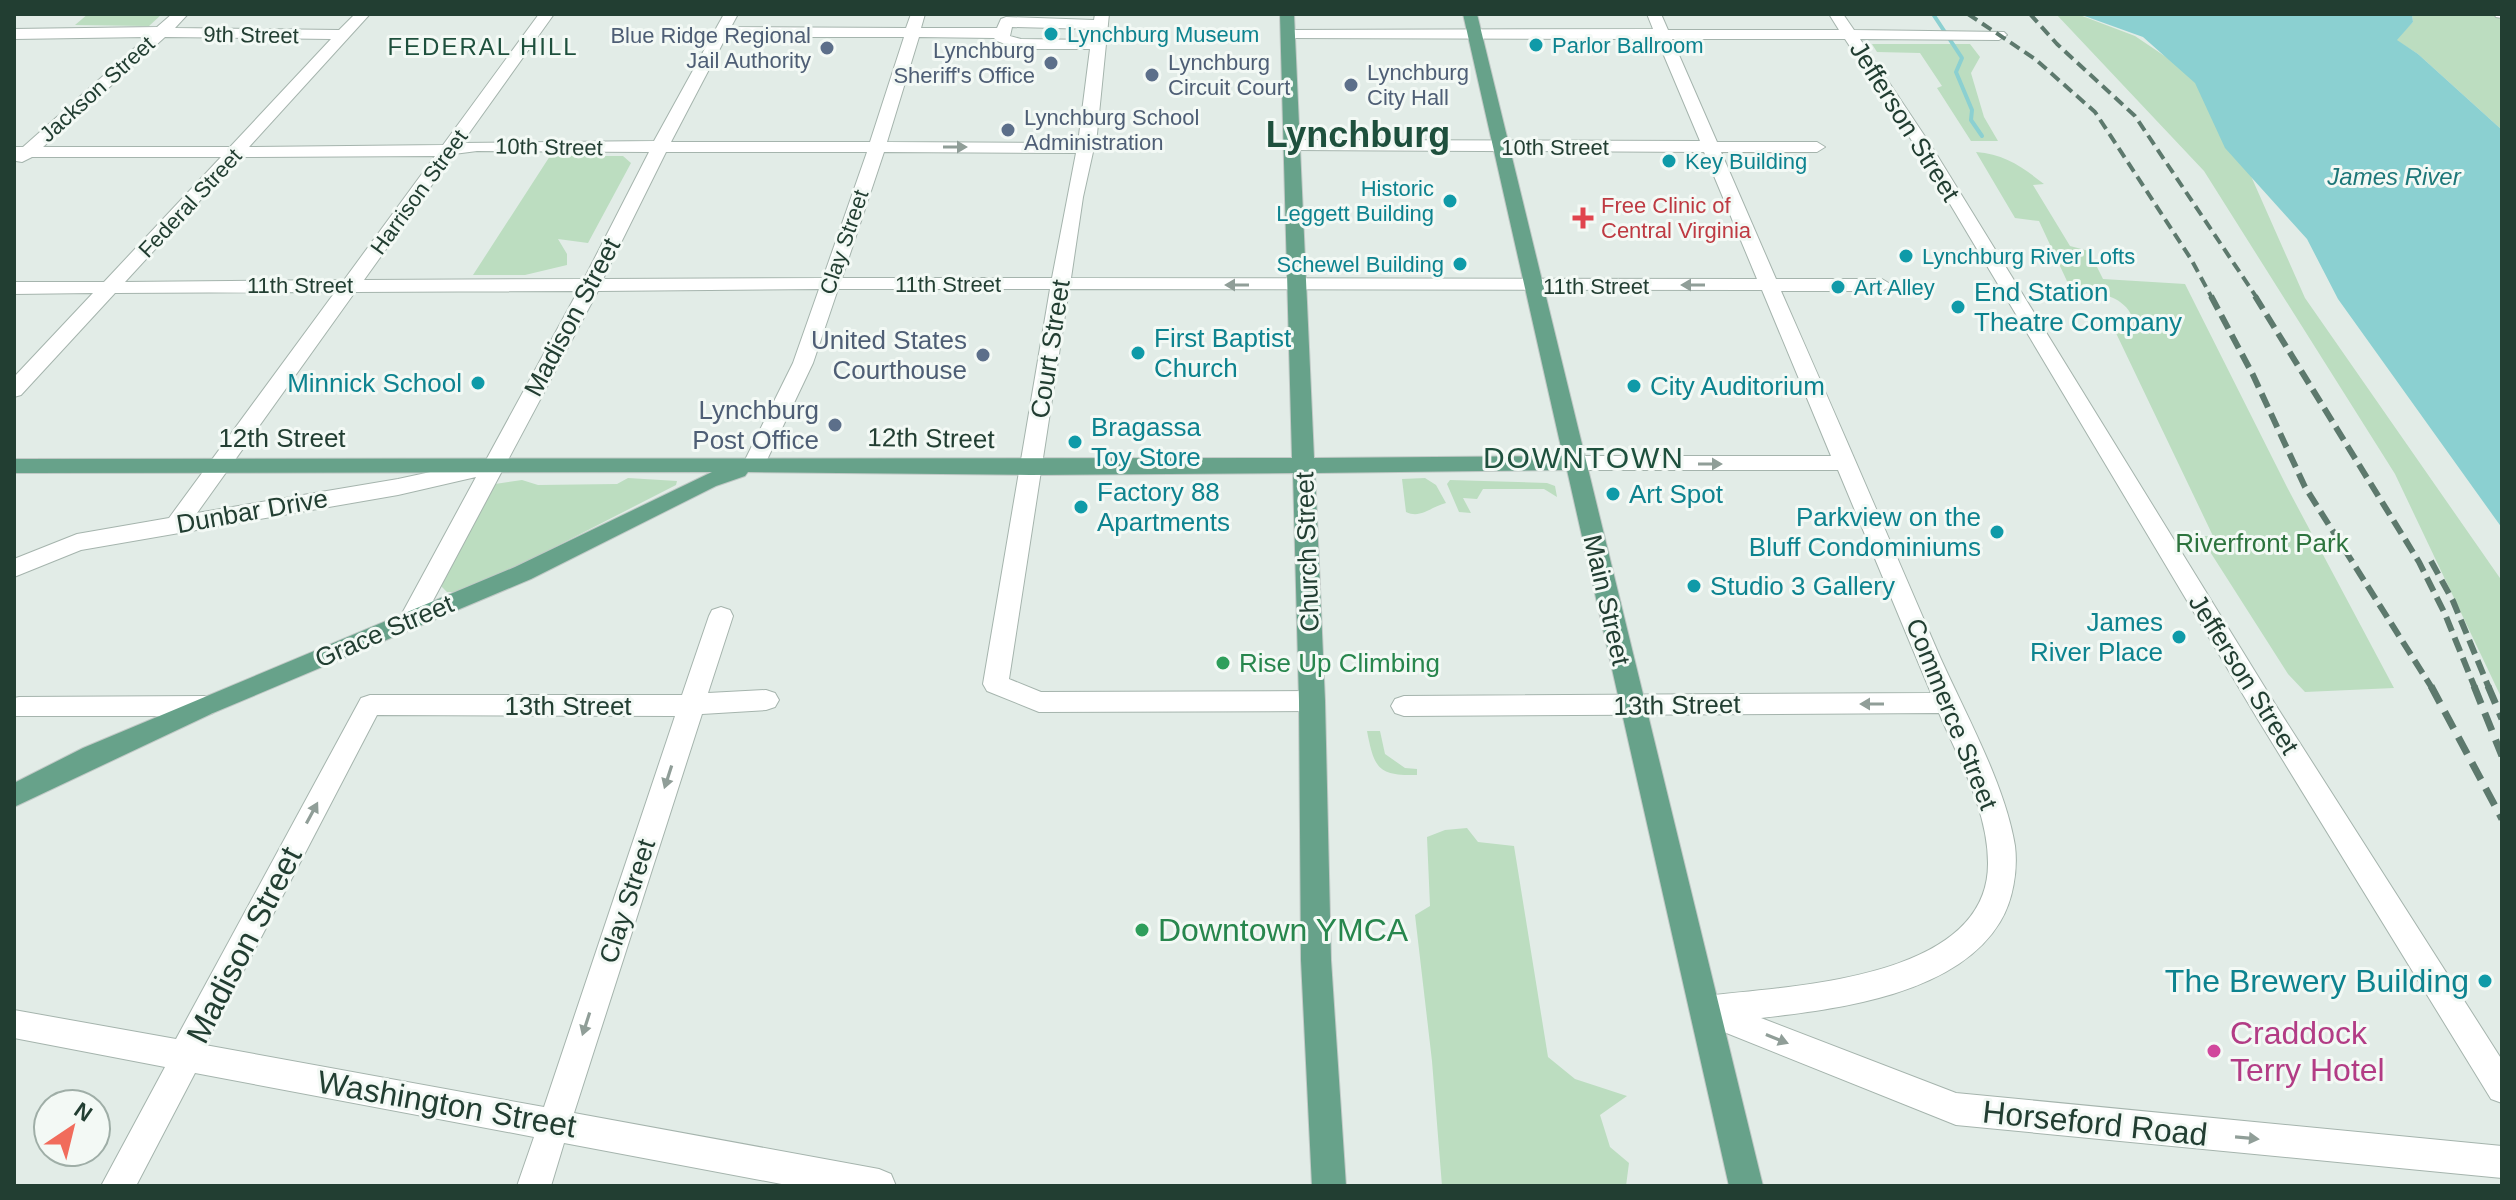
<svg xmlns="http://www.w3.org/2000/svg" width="2516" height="1200" viewBox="0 0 2516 1200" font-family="Arial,sans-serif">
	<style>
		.green { fill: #bcddc0 }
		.water { fill: #8bd0d1 }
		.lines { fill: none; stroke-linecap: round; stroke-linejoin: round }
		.stream { stroke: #8bd0d1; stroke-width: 4 }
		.minor-casing { stroke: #a5b4ad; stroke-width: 2 }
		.major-casing { stroke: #c1c9c6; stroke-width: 2 }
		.minor { fill: #fff; fill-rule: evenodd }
		.major { fill: #67a28a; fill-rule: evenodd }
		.rail-far2 { stroke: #5d796d; stroke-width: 4; stroke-dasharray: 11 6; stroke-linecap: butt }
		.rail-far1 { stroke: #5d796d; stroke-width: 6; stroke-dasharray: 15 7; stroke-linecap: butt }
		.rail { stroke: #5d796d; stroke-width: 7; stroke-dasharray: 19 10; stroke-linecap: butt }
		.oneway { fill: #909e98 }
		.culture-dot { fill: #0f9aa8; stroke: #f3f9f5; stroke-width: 3 }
		.service-dot { fill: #5c6f8a; stroke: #f3f9f5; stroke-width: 3 }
		.health-dot { fill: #e0444e; stroke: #f3f9f5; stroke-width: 3 }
		.leisure-dot { fill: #2e9e5b; stroke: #f3f9f5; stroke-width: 3 }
		.hotel-dot { fill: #d1479c; stroke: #f3f9f5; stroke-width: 3 }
		.labels { text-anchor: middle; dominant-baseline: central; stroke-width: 6; stroke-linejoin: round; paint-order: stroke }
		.far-culture-label { font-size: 22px; fill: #0d838f; stroke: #f3f9f5; text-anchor: start }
		.far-street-label { font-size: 22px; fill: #223e32; stroke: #f3f9f5 }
		.far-service-label { font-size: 22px; fill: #4e5e75; stroke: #f3f9f5; text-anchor: start }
		.far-health-label { font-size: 22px; fill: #be3a42; stroke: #f3f9f5; text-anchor: start }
		.far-neighbourhood-label { font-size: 24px; letter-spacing: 2px; fill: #1e503d; stroke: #f3f9f5 }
		.far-water-label { font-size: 24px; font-style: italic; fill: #1d7779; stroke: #f3f9f5 }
		.street-label { font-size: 26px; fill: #223e32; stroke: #f3f9f5 }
		.culture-label { font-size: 26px; fill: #0d838f; stroke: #f3f9f5; text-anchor: start }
		.service-label { font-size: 26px; fill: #4e5e75; stroke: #f3f9f5; text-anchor: end }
		.park-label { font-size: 26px; fill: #2d743e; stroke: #f3f9f5 }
		.leisure-label { font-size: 26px; fill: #27864d; stroke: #f3f9f5; text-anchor: start }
		.quarter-label { font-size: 30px; letter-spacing: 2px; fill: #1e503d; stroke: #f3f9f5 }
		.near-leisure-label { font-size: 32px; fill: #27864d; stroke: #f3f9f5; text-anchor: start }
		.near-street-label { font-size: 32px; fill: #223e32; stroke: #f3f9f5 }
		.near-culture-label { font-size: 32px; fill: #0d838f; stroke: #f3f9f5; text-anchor: end }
		.near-hotel-label { font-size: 32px; fill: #b23c85; stroke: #f3f9f5; text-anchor: start }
		.far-town-label { font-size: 36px; font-weight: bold; fill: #1e503d; stroke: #f3f9f5 }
	</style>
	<rect width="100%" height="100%" fill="#e2ece7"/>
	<g class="green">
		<path d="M88,14H162L149,26L75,25Z"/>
		<path d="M2056,14H2077L2135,36L2212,88L2305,298L2502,581V699L2395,474L2204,171Z"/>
		<path d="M2412,14H2502V130L2418,54L2396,40L2413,22Z"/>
		<path d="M1872,44H1970L1980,57L1971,73L1984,117L1998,141H1971L1937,88L1942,86L1920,53L1877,52Z"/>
		<path d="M1976,152C2005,154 2022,167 2044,184L2033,185L2070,246L2089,251L2103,279L2185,284L2288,489L2394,688L2305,692L2288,674L2200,536H2213L2115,331L2130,325L2133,320C2127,296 2094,289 2073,294L2039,221L2015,218Z"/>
		<path d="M550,156H623L631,163L588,243L558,239L567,254V265L525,275H473Z"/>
		<path d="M628,478L677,481L676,485L510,570L459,592H447L441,586L495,484L522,480L538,485L617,484Z"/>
		<path d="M1425,478L1436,485L1446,503C1430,507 1421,519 1406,512L1402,479Z"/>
		<path d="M1450,480L1547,483L1555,486L1557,497L1544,489H1483L1477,499L1463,498L1471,513L1459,512L1447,484Z"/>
		<path d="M1367,731H1380L1385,754L1405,768L1417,769V775C1378,776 1374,768 1367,731Z"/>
		<path d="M1467,828L1478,842L1514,846L1548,1057L1575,1079L1627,1096L1600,1115L1610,1147L1629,1163L1626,1186H1442L1432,1061L1415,915L1430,906L1427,837L1445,830Z"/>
	</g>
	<path class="water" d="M2079,14H2412L2413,22L2397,40L2418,54L2502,130V528L2338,299L2307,239L2225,148L2195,83L2143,37Z"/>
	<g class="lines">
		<path class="stream" d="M1933,14L1962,58L1956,72L1972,110L1971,120L1982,136"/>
		<defs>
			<g id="minor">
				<path d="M172,14H188L175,28L339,30L355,14H370L249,147L443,145L539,14H554L462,143L654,141L724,14H738L731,27L906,28L911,14H925L921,28H997L1001,19L1006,17L1094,20L1095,14H1109L1097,134L1083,197L1071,278L1757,279L1704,152L1294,150L1286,145L1294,140L1700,141L1657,39L1289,38L1281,33L1284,30L1653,29L1647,14H1661L1668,30H1839L1829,14H1843L1854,30L2004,32L2007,35L1999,40L1860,39L1932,147L2275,704L2502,1060V1103L2491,1099L2257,718L1916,147L1845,39H1672L1717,142H1817L1825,147L1817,152H1721L1776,279H1882L1892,285L1882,291H1781C1835,413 1887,534 1940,657C1965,713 2005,784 2015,846C2018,870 2013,901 2000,922C1956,995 1838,1009 1761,1018L1956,1093L2502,1146V1178L1956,1125L1694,1020L1690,1010L1694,1000L1705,996C1787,986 1989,981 1988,863C1988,811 1959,760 1939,713L1404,716L1395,713L1391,706L1395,699L1404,696L1931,693L1838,470H1576L1568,468L1565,463L1568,458L1576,456H1831L1762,290L1069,289L1009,679L1041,692L1312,691L1321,694L1325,701L1321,708L1312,711L1039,712L987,691L983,684L1050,289H838L813,363L765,464L762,469H746L743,464L793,363L819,289L598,291L420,625L411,628L402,625L399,619L476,477L398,495L81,550L14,577V559L77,534L169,518L335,292L115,293L21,395L14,397V377L93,293L14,294V282H104L221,157H32L22,162L16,161L14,147H23L147,37L14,39V29L157,27ZM1012,27L1093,29L1092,40L1021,39L1010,36ZM165,37L331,39L230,147H43ZM726,37H904L870,142H671ZM919,37L994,38L997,41L1019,49H1090L1078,143L887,142ZM477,151L649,152L584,279L364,280L454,154ZM666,152H867L823,278L603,279ZM884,152L1076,153L1052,278H842ZM435,156L344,280L125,282L240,157ZM578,291L486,460L398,479L197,513L355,292Z"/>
				<path d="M2494,14H2502V18L2496,17Z"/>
				<path d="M721,607L730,610L733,616L708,693L766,690L775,693L779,700L775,707L766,710L702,714L574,1113L879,1169L891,1174L896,1186H792L564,1143L551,1186H517L534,1137L195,1073L136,1186H101L165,1067L14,1038V1010L176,1039L361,698L370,695H682L709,616L712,610ZM377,715L675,716L544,1107L205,1045Z"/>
				<path d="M204,696L213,699L217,706L213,713L204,716H14V698L19,697Z"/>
			</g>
			<path id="major" d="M1280,14H1294L1314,458L1563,456L1463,14H1477L1763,1186H1729L1567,470L1315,473L1325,701L1331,960L1346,1186H1312L1301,960L1299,701L1293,473L1030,475L748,472L745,476L716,486L531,579L213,713L14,807V783L83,748L515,567L712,472L14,473V459L1292,458Z"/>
		</defs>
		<use href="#minor" class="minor-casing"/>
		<use href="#major" class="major-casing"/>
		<use href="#minor" class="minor"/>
		<use href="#major" class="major"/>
		<g class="rail-far2">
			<path d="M1968,14L2035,59L2095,112L2191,259L2212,298"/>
			<path d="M2030,14L2057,44L2135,116L2257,298"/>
		</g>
		<g class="rail-far1">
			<path d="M2211,296L2253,375L2305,487L2432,688"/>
			<path d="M2255,296L2419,562L2445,614L2475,688"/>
			<path d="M2431,561L2453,601L2489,688"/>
		</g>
		<g class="rail">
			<path d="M2431,686L2502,819"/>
			<path d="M2474,686L2502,756"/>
			<path d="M2488,686L2502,719"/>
		</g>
	</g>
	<defs><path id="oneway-solid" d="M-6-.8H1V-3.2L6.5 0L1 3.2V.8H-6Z" transform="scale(2)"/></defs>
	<g class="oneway">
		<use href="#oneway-solid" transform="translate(955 147)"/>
		<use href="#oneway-solid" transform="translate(1237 285) rotate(-180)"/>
		<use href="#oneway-solid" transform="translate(1693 285) rotate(180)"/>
		<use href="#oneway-solid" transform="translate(1710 464)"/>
		<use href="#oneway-solid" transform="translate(1872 704) rotate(180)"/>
		<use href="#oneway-solid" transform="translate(668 777) rotate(108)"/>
		<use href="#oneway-solid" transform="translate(312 813) rotate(-62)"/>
		<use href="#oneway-solid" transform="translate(586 1024) rotate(108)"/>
		<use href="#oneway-solid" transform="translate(1777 1039) rotate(22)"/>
		<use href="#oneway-solid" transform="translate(2247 1138) rotate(5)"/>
	</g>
	<g class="culture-dot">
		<circle cx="1051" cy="34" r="8"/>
		<circle cx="1536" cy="45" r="8"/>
		<circle cx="1669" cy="161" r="8"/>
		<circle cx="1450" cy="201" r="8"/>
		<circle cx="1906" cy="256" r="8"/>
		<circle cx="1460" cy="264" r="8"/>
		<circle cx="1838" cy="287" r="8"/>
		<circle cx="1958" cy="307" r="8"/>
		<circle cx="1138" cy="353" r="8"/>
		<circle cx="478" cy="383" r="8"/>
		<circle cx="1634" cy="386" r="8"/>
		<circle cx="1075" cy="442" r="8"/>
		<circle cx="1613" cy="494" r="8"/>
		<circle cx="1081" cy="507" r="8"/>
		<circle cx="1997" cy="532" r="8"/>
		<circle cx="1694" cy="586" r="8"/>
		<circle cx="2179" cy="637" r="8"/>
		<circle cx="2485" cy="981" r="8"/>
	</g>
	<g class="service-dot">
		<circle cx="827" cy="48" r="8"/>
		<circle cx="1051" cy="63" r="8"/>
		<circle cx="1152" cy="75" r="8"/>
		<circle cx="1351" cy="85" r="8"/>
		<circle cx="1008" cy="130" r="8"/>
		<circle cx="983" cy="355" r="8"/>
		<circle cx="835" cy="425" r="8"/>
	</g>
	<path class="health-dot" d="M1579 206h8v8h8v8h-8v8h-8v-8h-8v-8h8z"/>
	<g class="leisure-dot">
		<circle cx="1223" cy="663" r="8"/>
		<circle cx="1142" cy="930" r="8"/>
	</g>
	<circle class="hotel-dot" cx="2214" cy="1051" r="8"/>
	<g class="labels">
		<g class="far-culture-label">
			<text x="1067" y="34">Lynchburg Museum</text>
			<text x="1552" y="45">Parlor Ballroom</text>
			<text x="1685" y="161">Key Building</text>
			<text x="1434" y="188" text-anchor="end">Historic<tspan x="1434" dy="25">Leggett Building</tspan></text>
			<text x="1922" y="256">Lynchburg River Lofts</text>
			<text x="1444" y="264" text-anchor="end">Schewel Building</text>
			<text x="1854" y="287">Art Alley</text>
		</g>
		<g class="far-street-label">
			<text transform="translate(251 35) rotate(1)">9th Street</text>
			<text transform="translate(97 89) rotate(-42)">Jackson Street</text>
			<text transform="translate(549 147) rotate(1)">10th Street</text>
			<text x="1555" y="147">10th Street</text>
			<text transform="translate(419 192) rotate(-54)">Harrison Street</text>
			<text transform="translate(190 203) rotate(-47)">Federal Street</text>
			<text transform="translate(844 242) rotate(-71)">Clay Street</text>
			<text x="948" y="284">11th Street</text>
			<text x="300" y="285">11th Street</text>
			<text x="1596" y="286">11th Street</text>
		</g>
		<g class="far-service-label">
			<text x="811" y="35" text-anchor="end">Blue Ridge Regional<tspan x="811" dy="25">Jail Authority</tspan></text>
			<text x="1035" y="50" text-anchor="end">Lynchburg<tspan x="1035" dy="25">Sheriff's Office</tspan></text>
			<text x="1168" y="62">Lynchburg<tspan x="1168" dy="25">Circuit Court</tspan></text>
			<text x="1367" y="72">Lynchburg<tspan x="1367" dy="25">City Hall</tspan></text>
			<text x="1024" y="117">Lynchburg School<tspan x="1024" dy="25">Administration</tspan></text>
		</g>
		<g class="far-health-label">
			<text x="1601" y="205">Free Clinic of<tspan x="1601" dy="25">Central Virginia</tspan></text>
		</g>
		<g class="far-neighbourhood-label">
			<text x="483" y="46">FEDERAL HILL</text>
		</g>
		<g class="far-water-label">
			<text x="2394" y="176">James River</text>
		</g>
		<g class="street-label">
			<text transform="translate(1905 121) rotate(58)">Jefferson Street</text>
			<text transform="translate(572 317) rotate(-62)">Madison Street</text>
			<text transform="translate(1050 349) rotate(-81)">Court Street</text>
			<text x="282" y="438">12th Street</text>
			<text transform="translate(931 438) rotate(1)">12th Street</text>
			<text transform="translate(252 511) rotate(-10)">Dunbar Drive</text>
			<text transform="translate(1307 552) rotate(-92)">Church Street</text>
			<text transform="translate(1607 600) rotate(77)">Main Street</text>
			<text transform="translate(384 631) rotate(-23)">Grace Street</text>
			<text transform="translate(2244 674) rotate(58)">Jefferson Street</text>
			<text transform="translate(1677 705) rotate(-1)">13th Street</text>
			<text x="568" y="706">13th Street</text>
			<text transform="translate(1952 714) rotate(68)">Commerce Street</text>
			<text transform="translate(627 901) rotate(-72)">Clay Street</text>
		</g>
		<g class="culture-label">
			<text x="1974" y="292">End Station<tspan x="1974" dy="30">Theatre Company</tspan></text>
			<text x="1154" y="338">First Baptist<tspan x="1154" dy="30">Church</tspan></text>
			<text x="462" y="383" text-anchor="end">Minnick School</text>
			<text x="1650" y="386">City Auditorium</text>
			<text x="1091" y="427">Bragassa<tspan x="1091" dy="30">Toy Store</tspan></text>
			<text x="1097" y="492">Factory 88<tspan x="1097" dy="30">Apartments</tspan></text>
			<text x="1629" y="494">Art Spot</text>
			<text x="1981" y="517" text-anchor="end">Parkview on the<tspan x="1981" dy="30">Bluff Condominiums</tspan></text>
			<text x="1710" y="586">Studio 3 Gallery</text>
			<text x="2163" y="622" text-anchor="end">James<tspan x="2163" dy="30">River Place</tspan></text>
		</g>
		<g class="service-label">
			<text x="967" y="340">United States<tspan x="967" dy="30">Courthouse</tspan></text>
			<text x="819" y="410">Lynchburg<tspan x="819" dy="30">Post Office</tspan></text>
		</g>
		<g class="park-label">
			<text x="2262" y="543">Riverfront Park</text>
		</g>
		<g class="leisure-label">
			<text x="1239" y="663">Rise Up Climbing</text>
		</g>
		<g class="quarter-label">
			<text x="1584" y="457">DOWNTOWN</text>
		</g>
		<g class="near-leisure-label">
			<text x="1158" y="930">Downtown YMCA</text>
		</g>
		<g class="near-street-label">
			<text transform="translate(244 945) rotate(-63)">Madison Street</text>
			<text transform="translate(447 1104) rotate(10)">Washington Street</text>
			<text transform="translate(2095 1123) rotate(6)">Horseford Road</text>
		</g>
		<g class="near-culture-label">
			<text x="2469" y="981">The Brewery Building</text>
		</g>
		<g class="near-hotel-label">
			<text x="2230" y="1033">Craddock<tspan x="2230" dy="37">Terry Hotel</tspan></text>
		</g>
		<g class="far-town-label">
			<text x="1358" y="134">Lynchburg</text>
		</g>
	</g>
	<rect width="2516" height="1200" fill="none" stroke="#223e32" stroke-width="32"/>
	<g transform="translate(72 1128) rotate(35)"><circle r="38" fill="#f3f9f5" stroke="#9faea7" stroke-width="2"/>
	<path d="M0-6L14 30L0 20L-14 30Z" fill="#f16c5c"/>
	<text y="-12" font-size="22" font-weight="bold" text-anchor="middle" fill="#223e32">N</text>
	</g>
</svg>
